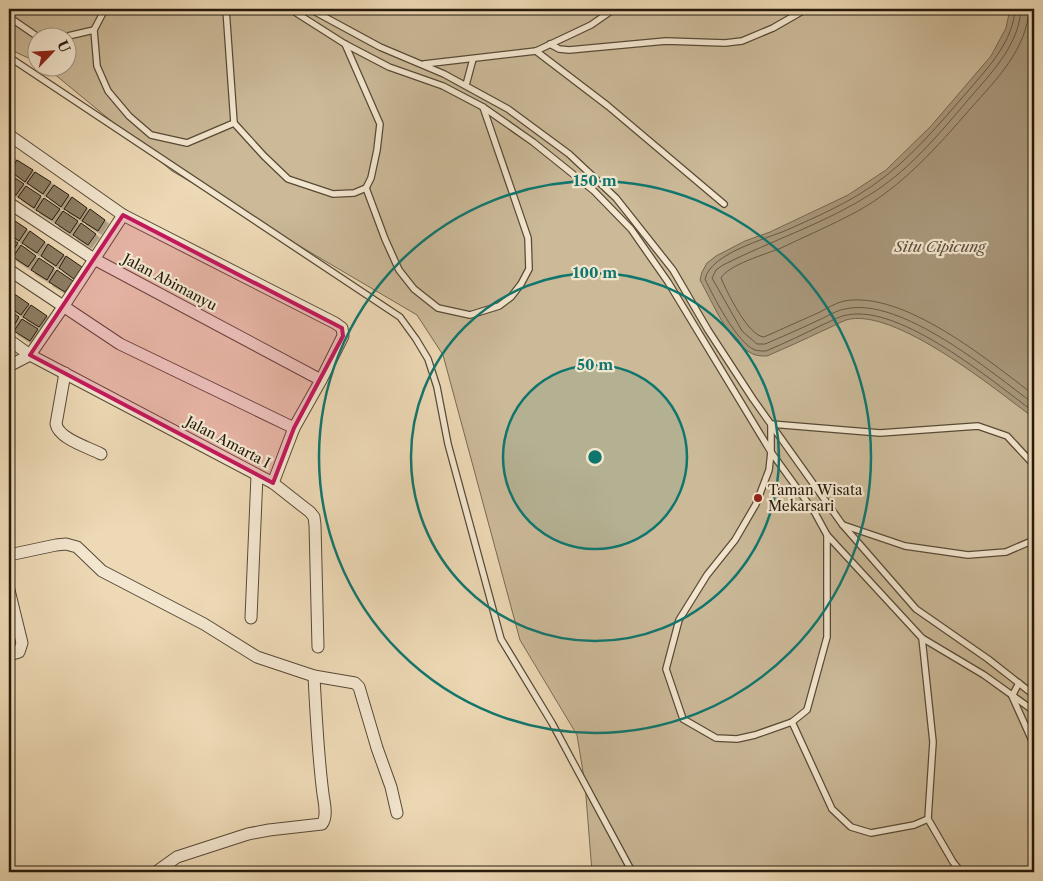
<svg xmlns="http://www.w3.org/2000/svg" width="1043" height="881" viewBox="0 0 1043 881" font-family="'Libre Caslon Text',serif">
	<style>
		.green { fill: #cbb998; stroke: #786a52 }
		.water { fill: #a9987c; stroke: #74664f }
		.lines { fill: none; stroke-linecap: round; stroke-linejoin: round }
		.shore { stroke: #675944; stroke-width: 1 }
		.building { fill: #8d7d64; stroke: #251a0c; filter: url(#shadow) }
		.lane-casing { stroke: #574a36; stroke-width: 8 }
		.street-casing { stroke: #574a36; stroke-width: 13 }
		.lane { stroke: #f3e6cf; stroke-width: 5.5 }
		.street { stroke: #f3e6cf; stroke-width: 11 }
		.marked { fill: #c2185b; fill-opacity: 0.2; stroke: #c2185b; stroke-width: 4; stroke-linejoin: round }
		.ring { fill: none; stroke: #0f766e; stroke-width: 2.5 }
		.poi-dot { fill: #8f2418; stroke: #f3e6cf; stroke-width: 2 }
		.labels { text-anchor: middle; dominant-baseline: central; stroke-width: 4.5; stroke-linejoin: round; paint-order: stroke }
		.street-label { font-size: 14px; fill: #251a0c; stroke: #f3e6cf }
		.poi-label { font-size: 14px; fill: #251a0c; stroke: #f3e6cf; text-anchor: start }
		.water-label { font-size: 15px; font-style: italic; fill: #5a4c39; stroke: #f3e6cf }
		.centre { fill: #0f766e; stroke: #f3e6cf; stroke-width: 2.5 }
		.ring-label { font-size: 15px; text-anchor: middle; font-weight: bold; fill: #0f766e; stroke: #f3e6cf; stroke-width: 4.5; stroke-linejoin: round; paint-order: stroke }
	</style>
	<defs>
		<filter id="shadow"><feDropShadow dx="3.5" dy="3.5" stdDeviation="0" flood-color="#0004"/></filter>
	</defs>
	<rect width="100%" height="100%" fill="#edd9b5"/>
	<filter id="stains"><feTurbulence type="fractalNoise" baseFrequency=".004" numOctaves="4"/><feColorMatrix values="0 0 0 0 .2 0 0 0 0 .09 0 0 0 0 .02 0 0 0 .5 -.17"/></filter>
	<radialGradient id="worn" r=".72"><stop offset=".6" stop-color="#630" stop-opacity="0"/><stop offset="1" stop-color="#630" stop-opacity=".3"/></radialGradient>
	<path class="green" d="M9,9H1034V872H592L585,784L577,735L520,640L443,355L417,315L172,171L47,68H68V38H38L37,62L9,49Z"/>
	<path class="water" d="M1010,9H1034V418C996,390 894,306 846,320C838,323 830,328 822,331C804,340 785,348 767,356C762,356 756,356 751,353C728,341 713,303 700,280L702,272L707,263L716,256L745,241L770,232L848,195L886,170L931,126L991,56L1006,28Z"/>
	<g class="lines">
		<g class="shore">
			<path d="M1015,9C1013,42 989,66 969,90C939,124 910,160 872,186C846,204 816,217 787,230C766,239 711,253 705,279C713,296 737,343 755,350C758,351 763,351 766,351C785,343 804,334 822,325C830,322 839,316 847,315C901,304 992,381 1034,412"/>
			<path d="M1021,9C1019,43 995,69 974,93C943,129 913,167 874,192C827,223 772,240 723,265L716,270L712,278L742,331L757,344H765C784,336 802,328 821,319C828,316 837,310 845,309C901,296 991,372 1034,404"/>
			<path d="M1029,9C1027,49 996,80 971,108C937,147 902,187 856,212C832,225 806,236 781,248C766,254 728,265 721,278C727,292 748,336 764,337C783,329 801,320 820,312C827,308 836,303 844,301C904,290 989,361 1034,395"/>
		</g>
	</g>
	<g class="building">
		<path d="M9,154L15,158L9,167Z"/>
		<path d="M17,160L33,170L25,182L10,171Z"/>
		<path d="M35,172L51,182L43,194L27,183Z"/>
		<path d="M9,174L24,184L16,195L9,191Z"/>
		<path d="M54,185L69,195L61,207L46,196Z"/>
		<path d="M26,186L41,196L34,208L18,197Z"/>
		<path d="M72,197L87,208L80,219L64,209Z"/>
		<path d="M44,198L60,209L52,220L36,210Z"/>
		<path d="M90,209L105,220L98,231L82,221Z"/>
		<path d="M63,211L78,221L70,233L55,223Z"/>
		<path d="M12,219L27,229L19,241L9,234V223Z"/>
		<path d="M81,223L96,234L88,245L73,235Z"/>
		<path d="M30,231L45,242L37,253L22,243Z"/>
		<path d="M9,237L18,243L10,255L9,254Z"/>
		<path d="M48,244L64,255L56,266L41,256Z"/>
		<path d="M21,245L36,256L28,267L13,257Z"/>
		<path d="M66,256L82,267L74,279L59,268Z"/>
		<path d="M39,258L54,268L47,280L31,270Z"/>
		<path d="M57,270L73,281L65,292L49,282Z"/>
		<path d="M13,293L29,304L21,315L9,307V300Z"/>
		<path d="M31,305L47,316L39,327L23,317Z"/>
		<path d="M9,310L19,317L12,329L9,327Z"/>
		<path d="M22,319L38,329L30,341L14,331Z"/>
	</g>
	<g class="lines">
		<defs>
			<g id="lane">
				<path d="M290,9L345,44L389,67L443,86L483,107L533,142L594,191L631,229L668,282L771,452L815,513L827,535L922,638L984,675L1034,711"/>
				<path d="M310,9L380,47L444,74L508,109L569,154L616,198L673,270L708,330L753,399L842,524L916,609L988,659L1034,695"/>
				<path d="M9,17L38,37L68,36L94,30L105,9"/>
				<path d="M94,30L97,66L108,91L129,116L151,135L187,143L234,123L226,9"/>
				<path d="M550,44L559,49L569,50L666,41L725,43L742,41L773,28L806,9"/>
				<path d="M536,51L591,25L614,9"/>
				<path d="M9,57L400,317L416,339L428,359L437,387L448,444L501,639L552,723L630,868L634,872"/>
				<path d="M424,64L536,51L608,106L724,204"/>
				<path d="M466,85L473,59"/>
				<path d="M234,123L264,156L288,179L333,194L354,193L366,188L371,178L377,150L380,124L345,44"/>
				<path d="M366,188L385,239L399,270L414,289L438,308L470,315L499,306L511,297L521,284L529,269L528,238L483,107"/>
				<path d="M843,525L905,546L968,555L1006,552L1034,540"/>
				<path d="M827,535V637L807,710L792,722L755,735L737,739L716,738L683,719L666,669L679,620L707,575L735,540L756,504L769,470L771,452V424L880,433L978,426L1007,436L1034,465"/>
				<path d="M1019,683L1012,696L1034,745"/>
				<path d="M792,722L832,809L851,827L871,833L914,825L928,819L933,742L922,638"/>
				<path d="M928,819L953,862L961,872"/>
			</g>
			<g id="street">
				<path d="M9,135L123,215L335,323L342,328L343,336L321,380L294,428L273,483"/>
				<path d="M9,203L94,259L321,380"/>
				<path d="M9,270L120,344L294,428"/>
				<path d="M9,340L30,355L273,483L310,512L314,517L315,525L318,647"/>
				<path d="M9,366L30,355L63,307L123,215"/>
				<path d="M65,373L56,424C59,439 88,447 101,454"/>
				<path d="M9,555L56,545L66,544L77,547L102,571L204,624L257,657L314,676L355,683L359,687L377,748L391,787L397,813"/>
				<path d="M9,590L22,643L19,652L9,655"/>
				<path d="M251,618L257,475"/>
				<path d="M156,872L177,857L248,834L269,830L322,824C328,816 324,802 323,794C318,755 316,716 314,676"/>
			</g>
		</defs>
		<use href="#lane" class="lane-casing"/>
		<use href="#street" class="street-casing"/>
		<use href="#lane" class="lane"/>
		<use href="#street" class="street"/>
	</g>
	<path class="marked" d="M123,215L342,328L343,336L294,428L273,483L30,355Z"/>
	<circle cx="595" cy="457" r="92" fill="#0f766e" fill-opacity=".12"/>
	<g class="ring">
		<circle cx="595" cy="457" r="92"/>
		<circle cx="595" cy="457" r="184"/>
		<circle cx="595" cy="457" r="276"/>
	</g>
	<circle class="poi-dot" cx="758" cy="498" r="5"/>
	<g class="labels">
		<g class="street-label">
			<text transform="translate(170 282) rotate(28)">Jalan Abimanyu</text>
			<text transform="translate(228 442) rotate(28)">Jalan Amarta I</text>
		</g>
		<g class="poi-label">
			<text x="768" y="490">Taman Wisata<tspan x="768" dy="16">Mekarsari</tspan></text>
		</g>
		<g class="water-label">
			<text x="940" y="246">Situ Cipicung</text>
		</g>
	</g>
	<circle cx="595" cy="457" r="8" class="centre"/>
	<g class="ring-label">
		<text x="595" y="186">150 m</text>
		<text x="595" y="278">100 m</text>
		<text x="595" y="370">50 m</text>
	</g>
	<rect width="1043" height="881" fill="none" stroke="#edd9b5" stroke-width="30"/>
	<rect x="10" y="10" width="1023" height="861" fill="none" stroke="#251a0c" stroke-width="2.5"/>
	<rect x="15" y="15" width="1013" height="851" fill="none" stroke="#251a0c"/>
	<g transform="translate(52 52) rotate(65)"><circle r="24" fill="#f3e6cf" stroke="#a19481"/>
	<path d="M0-4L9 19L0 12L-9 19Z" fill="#8f2418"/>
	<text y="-8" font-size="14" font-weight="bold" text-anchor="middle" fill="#251a0c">U</text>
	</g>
	<rect width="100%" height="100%" filter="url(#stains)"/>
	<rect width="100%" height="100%" fill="url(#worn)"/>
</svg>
